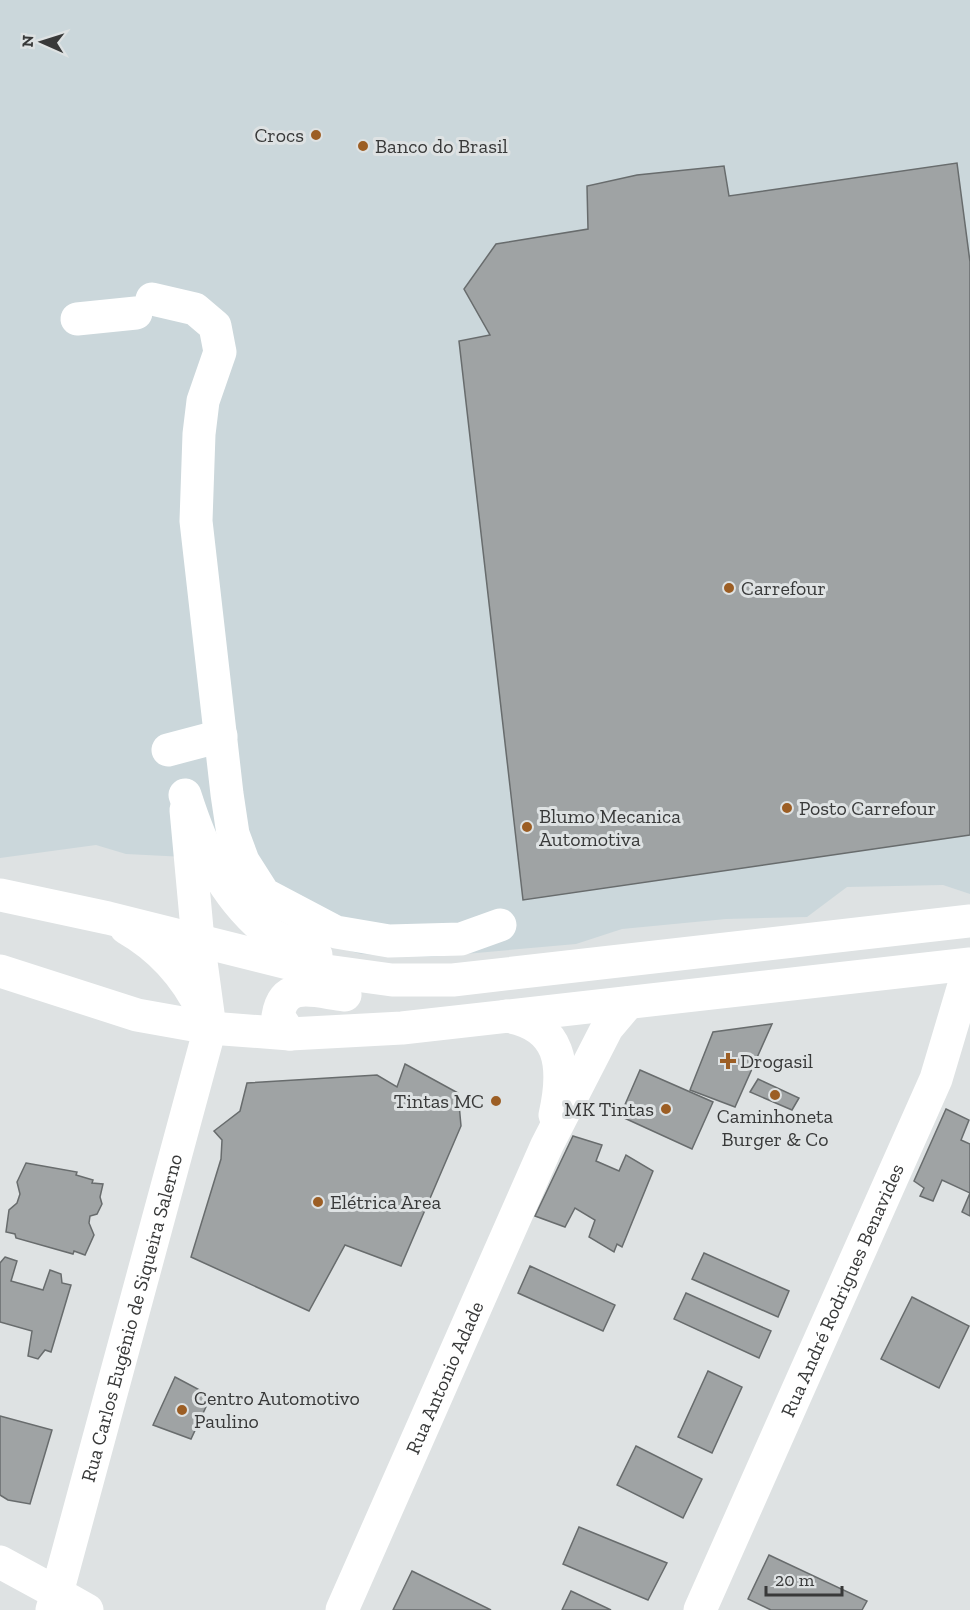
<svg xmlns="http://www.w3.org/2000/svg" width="970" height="1610" viewBox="0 0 970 1610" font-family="'Zilla Slab',serif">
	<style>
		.built { fill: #cbd7db }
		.building { fill: #9fa3a4; stroke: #686c6d; stroke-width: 1.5 }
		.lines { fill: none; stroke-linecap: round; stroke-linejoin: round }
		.minor { stroke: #fff; stroke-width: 33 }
		.major { stroke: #fff; stroke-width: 33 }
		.poi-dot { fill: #9c5e24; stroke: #dee2e3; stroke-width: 2 }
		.labels { text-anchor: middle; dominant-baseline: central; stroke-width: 6; stroke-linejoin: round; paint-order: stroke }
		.poi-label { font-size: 20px; fill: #383939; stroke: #dee2e3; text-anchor: start }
		.street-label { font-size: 20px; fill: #383939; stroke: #dee2e3 }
	</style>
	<rect width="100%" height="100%" fill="#dee2e3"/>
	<path class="built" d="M0,0H970V894L943,885L847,887L807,917L726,919L622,929L576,944L431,957L361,954L304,938L225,859L126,854L96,845L0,858Z"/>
	<g class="building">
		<path d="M957,163L970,262V835L523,900L459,341L490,335L464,289L496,244L588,229L587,186L637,175L724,166L729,196Z"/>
		<path d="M772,1024L735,1107L690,1090L713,1032Z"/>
		<path d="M405,1064L458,1093L461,1126L401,1266L345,1245L309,1311L191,1257L221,1159L222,1140L214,1131L240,1111L247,1083L377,1075L397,1087Z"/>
		<path d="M640,1070L713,1102L692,1149L620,1116Z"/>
		<path d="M758,1079L799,1098L792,1110L750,1092Z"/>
		<path d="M946,1109L969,1120L961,1140L970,1144V1193L942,1180L933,1201L920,1196L924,1188L914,1181Z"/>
		<path d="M573,1136L602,1145L596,1161L619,1171L626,1155L653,1171L622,1247L617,1244L614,1252L589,1237L595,1220L575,1208L565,1227L535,1216Z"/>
		<path d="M26,1163L77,1172L76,1175L93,1180L92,1183L103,1184L100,1197L102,1204L97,1214L90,1216L89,1223L94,1235L85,1255L74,1251L73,1254L16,1238L15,1234L6,1232L9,1210L17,1203L20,1194L17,1182Z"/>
		<path d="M970,1193V1216L962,1212Z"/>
		<path d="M704,1253L789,1291L778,1317L692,1279Z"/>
		<path d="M5,1257L17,1261L11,1281L43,1290L50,1270L61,1274L62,1283L71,1285L51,1352L45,1350L38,1359L28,1356L32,1331L0,1322V1263Z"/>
		<path d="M530,1266L615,1305L603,1331L518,1293Z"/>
		<path d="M686,1293L771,1331L759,1358L674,1319Z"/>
		<path d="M912,1297L969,1326L939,1388L881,1359Z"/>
		<path d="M708,1371L742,1387L712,1453L678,1437Z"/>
		<path d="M175,1377L211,1396L191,1439L153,1425Z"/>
		<path d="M0,1416L52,1430L30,1504L8,1500L0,1495Z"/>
		<path d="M636,1446L702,1479L683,1518L617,1485Z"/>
		<path d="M579,1527L667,1563L648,1600L563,1564Z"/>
		<path d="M769,1555L867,1601L862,1610H771L748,1599Z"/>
		<path d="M412,1571L491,1610H393Z"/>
		<path d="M571,1591L611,1610H562Z"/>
	</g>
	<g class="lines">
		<g class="minor">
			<path d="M152,299L195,309L215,326L220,352L203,401L199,434L196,521L227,794L233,834L243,861L264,894L336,932L389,941L461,939L500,925"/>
			<path d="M77,319L136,313"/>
			<path d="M168,750L221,736"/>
			<path d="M186,810L198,940"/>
			<path d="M506,1016C562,1025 566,1066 555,1115"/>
			<path d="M52,1610L57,1593L87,1610"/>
			<path id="s1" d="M342,1610L547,1145L607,1028L628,1003"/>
			<path id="s2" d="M700,1610L936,1079L970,965"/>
		</g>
		<g class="major">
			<path d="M185,795C202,848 222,893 265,930C278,941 300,947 316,955"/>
			<path d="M0,895L108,918L312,969L392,980H453L970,921"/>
			<path d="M126,928C161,948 186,976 203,1012"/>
			<path d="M0,971L137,1015L210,1028L290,1034L402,1028L970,964"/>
			<path d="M290,1034L278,1016C284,978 316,992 345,995"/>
			<path id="s3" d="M0,1562L57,1593L210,1028L198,940"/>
		</g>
	</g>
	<g class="poi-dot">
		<circle cx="316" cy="135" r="6"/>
		<circle cx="363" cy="146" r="6"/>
		<circle cx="729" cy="588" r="6"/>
		<circle cx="787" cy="808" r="6"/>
		<circle cx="527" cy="827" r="6"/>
		<path d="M725 1052h6v6h6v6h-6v6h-6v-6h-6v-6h6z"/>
		<circle cx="775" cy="1095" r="6"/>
		<circle cx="496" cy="1101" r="6"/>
		<circle cx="666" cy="1109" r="6"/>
		<circle cx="318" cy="1202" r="6"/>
		<circle cx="182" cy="1410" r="6"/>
	</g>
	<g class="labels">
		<g class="poi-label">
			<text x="304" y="135" text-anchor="end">Crocs</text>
			<text x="375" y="146">Banco do Brasil</text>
			<text x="741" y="588">Carrefour</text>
			<text x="799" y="808">Posto Carrefour</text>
			<text x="539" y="816">Blumo Mecanica<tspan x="539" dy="23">Automotiva</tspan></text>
			<text x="740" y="1061">Drogasil</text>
			<text x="484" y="1101" text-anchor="end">Tintas MC</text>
			<text x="654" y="1109" text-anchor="end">MK Tintas</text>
			<text x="775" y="1116" text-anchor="middle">Caminhoneta<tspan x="775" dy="23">Burger &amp; Co</tspan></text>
			<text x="330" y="1202">Elétrica Area</text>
			<text x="194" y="1398">Centro Automotivo<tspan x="194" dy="23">Paulino</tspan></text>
		</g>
		<g class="street-label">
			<text stroke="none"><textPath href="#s2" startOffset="350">Rua André Rodrigues Benavides</textPath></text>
			<text stroke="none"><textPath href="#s3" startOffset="350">Rua Carlos Eugênio de Siqueira Salerno</textPath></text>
			<text stroke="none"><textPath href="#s1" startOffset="254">Rua Antonio Adade</textPath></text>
		</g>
	</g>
	<g transform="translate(42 42) rotate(273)" stroke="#dee2e3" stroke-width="4.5" paint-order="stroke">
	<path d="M0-4.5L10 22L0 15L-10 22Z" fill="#383939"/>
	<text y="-9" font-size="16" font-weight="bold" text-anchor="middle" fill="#383939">N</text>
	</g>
	<path d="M766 1586v9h76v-9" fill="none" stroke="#383939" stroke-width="3"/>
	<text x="775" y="1586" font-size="18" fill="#383939" stroke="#dee2e3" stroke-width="4.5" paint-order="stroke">20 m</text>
</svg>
